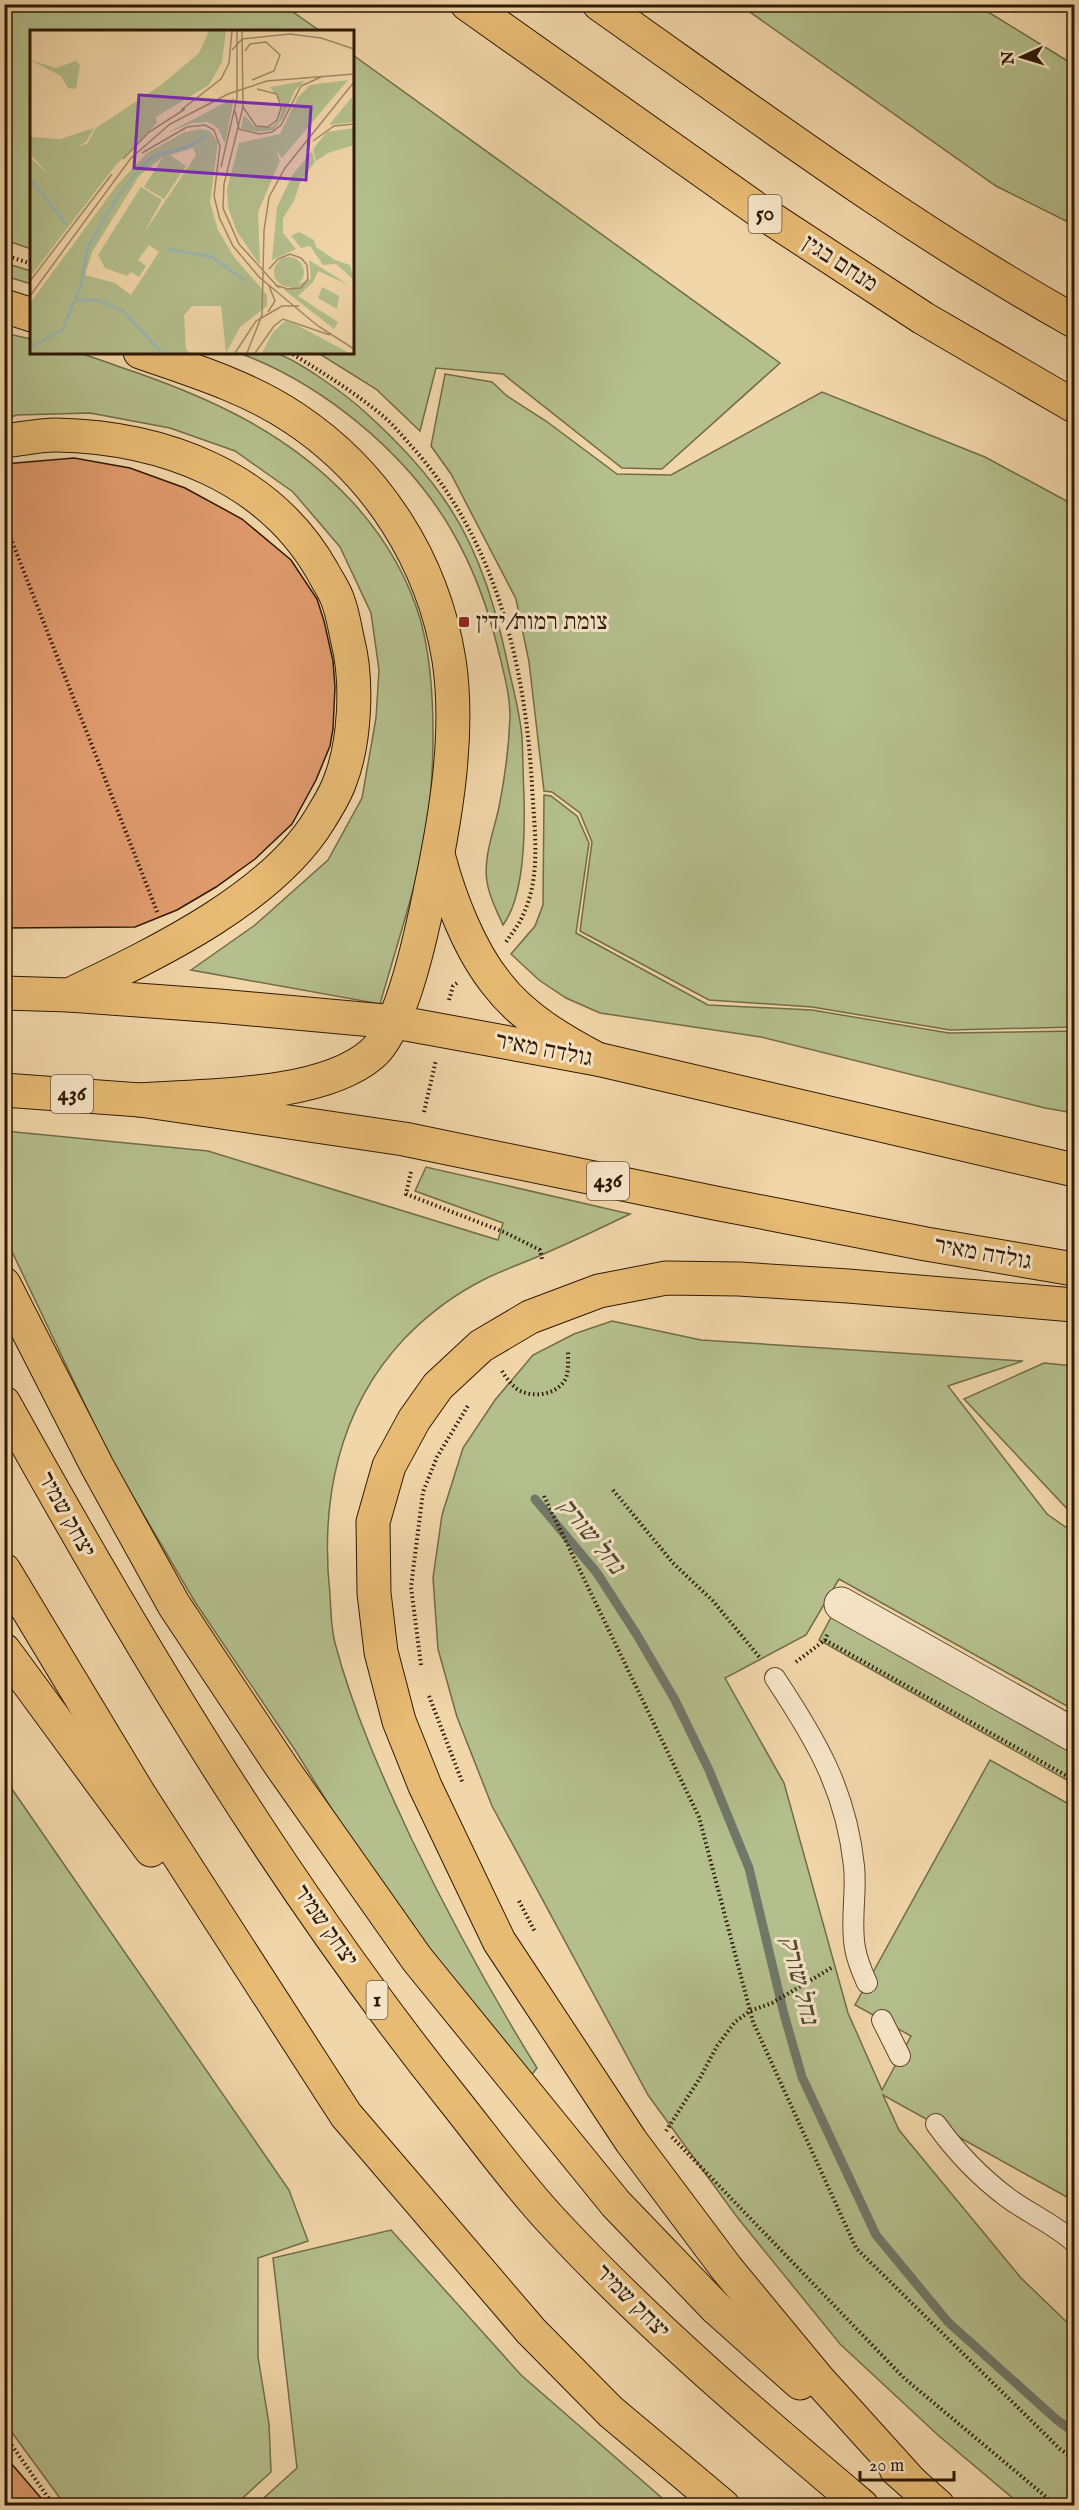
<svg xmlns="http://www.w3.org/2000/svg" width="1079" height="2510" viewBox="0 0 1079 2510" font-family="'IM FELL English','Frank Ruhl Libre',serif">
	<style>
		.green { fill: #b4bf8d; stroke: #726c46; stroke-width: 1.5 }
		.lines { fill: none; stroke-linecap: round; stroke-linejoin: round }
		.stream { stroke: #707869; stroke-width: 9 }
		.building { fill: #df9a6d; stroke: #2f1900; stroke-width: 1.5 }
		.lane-casing { stroke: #60482a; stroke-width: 22 }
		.street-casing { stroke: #60482a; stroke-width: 35 }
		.primary-casing { stroke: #2f1900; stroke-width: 35 }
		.highway-casing { stroke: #2f1900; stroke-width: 35 }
		.path { stroke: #2f1900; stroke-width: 4; stroke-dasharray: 1.5 3; stroke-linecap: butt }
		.lane { stroke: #f6e4c7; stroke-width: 20 }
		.street { stroke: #f6e4c7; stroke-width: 33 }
		.primary { stroke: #e8bb74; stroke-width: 33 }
		.highway { stroke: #e8bb74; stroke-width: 33 }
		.poi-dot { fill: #8f2418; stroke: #f6e4c7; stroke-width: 2 }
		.labels { text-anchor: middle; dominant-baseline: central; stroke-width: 6; stroke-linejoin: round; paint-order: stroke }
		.shield { fill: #f6e4c7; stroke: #6b563c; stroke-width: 1.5 }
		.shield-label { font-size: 22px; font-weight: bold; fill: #2f1900 }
		.street-label { font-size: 24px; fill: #2f1900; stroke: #f6e4c7 }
		.poi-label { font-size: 24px; fill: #2f1900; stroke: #f6e4c7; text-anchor: start }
		.water-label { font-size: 26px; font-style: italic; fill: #504935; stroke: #f6e4c7 }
		.inset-river { fill: none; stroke: #9cb8af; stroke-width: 3 }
		.inset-road { fill: none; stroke: #a38a65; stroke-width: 1.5 }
		.view { fill: #7b2cbf; fill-opacity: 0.15; stroke: #7b2cbf; stroke-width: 3 }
		.inset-edge { fill: none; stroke: #2f1900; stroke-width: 3 }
	</style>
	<rect width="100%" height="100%" fill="#f1d6a9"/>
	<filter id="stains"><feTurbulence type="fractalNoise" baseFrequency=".00333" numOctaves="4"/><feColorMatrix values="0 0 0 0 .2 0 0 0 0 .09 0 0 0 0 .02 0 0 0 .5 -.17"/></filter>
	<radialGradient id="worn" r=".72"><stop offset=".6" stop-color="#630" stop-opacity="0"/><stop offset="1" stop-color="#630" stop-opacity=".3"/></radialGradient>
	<g class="green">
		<path d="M5,4L283,5L320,31L32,32L31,249L5,240Z"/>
		<path d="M740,5H977L1074,65V225L996,186Z"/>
		<path d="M353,55L780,363L662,469L622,468L503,374L436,368L420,431L376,389L318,353L352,352Z"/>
		<path d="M5,263L31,271V284L5,276Z"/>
		<path d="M4,333L31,339L32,352C46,353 63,350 77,353C91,356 106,362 120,367C159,380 196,394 233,413C318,456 394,527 421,622C431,659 433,697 433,734C433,774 430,816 422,856C410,905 394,955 380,1004L191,970L255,925L328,860L362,798L376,718L379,670L371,613L340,547L293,492L235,451L170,428L90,413L17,415L5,419Z"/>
		<path d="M239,353C250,352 261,351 271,352C294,356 349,397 366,413C397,441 425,470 448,505C481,554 497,613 509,670C514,692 520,714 522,737C523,757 523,777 524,796C525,831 525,896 503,925C497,911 489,897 487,882C483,857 494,831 499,807C505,777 509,746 510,716C510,694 503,670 498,649C488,608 473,567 452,531C407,453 323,384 239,353Z"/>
		<path d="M445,374L492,382L507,396L546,421L617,474L671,475L822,392L985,457L1074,505V1027L950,1030L812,1007L709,1000L580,931L592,842L580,813L552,792L544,791L529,662L516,599L451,474L431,446Z"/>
		<path d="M544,795L551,796L577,816L589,843L576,933L708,1005L812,1010L949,1033L1074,1031V1113L1045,1108L761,1037L600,1013L566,998L539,980L511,954L535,926L543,905Z"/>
		<path d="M5,1131L208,1151L498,1240L503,1223L415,1191L426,1167L630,1214C603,1227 576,1240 548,1252C527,1262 505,1269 485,1279C455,1294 427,1315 404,1339C338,1409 320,1502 330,1595C331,1611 331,1628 335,1643C353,1711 382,1776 412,1840C450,1918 491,1994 537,2068L530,2077L397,1914L295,1750L195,1602L111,1459L5,1237Z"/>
		<path d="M612,1321L701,1340L1023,1361L948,1386L1047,1514L1074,1533V1710L839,1579L806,1635L725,1678L784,1783L848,2013L882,2090L911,2036L855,2005L990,1760L1074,1807V2201L883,2095L899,2130L1021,2278L1074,2329V2505H1021L939,2436L840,2344L737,2217L648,2095L492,1806L457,1717L438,1649L433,1578L442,1515L463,1448L495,1400L533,1355L574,1334Z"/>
		<path d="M1044,1363L1074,1366V1516L964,1399Z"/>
		<path d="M845,1591L1074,1717V1784L819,1640Z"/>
		<path d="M5,1779L289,2190L308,2241L258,2258V2357L269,2424L271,2472L235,2505H65L5,2423Z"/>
		<path d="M391,2230L521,2375L670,2505H256L297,2468L273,2258Z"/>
	</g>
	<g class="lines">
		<path class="stream" d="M535,1499L597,1573L637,1635L675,1700L709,1770L749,1868L784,2014L802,2077L876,2235L948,2322L1057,2420L1074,2432"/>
	</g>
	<g class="building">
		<path d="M74,458L130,468L185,488L242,519L291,560L317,599L324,621L333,661L335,687L333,729L330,746L316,780L292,824L255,859L216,887L177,910L135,927L4,928V464Z"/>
		<path d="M4,2455L47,2505H4Z"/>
	</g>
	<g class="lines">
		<defs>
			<g id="lane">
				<path d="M775,1678C816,1740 846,1790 854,1866C857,1893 850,1921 855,1948C857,1960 862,1972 867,1983"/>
				<path d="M882,2020L900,2056"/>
				<path d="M936,2124C956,2152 980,2177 1008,2198C1030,2214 1054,2224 1074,2242"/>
			</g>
			<path id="street" d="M841,1604L1074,1735"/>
			<g id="primary">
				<path d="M4,993L69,995L219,1006L395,1022L597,1059L1074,1170"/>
				<path d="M4,1090L140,1100L404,1139L715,1203L926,1244L1074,1269"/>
			</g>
			<g id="highway">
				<path d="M467,4L758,210L923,318L1074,406"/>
				<path d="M599,4C755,114 908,228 1074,321"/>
				<path d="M4,306L32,315"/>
				<path d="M4,441C21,439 39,435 56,435C162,437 269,476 323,572C328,582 335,591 338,601C343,614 345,629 348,642C358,682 355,743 340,781C336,794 327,807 320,819C271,900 152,955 69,995"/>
				<path d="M439,858C450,899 470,951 497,984C522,1017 561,1040 597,1059"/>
				<path d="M140,1100C205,1095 321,1098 372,1054C402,1029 423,927 431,887C446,816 460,732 449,660C433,561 377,473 294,418C248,387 192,370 140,352"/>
				<path d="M4,1284L97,1466L174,1605L281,1766L417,1959L616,2204L717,2309L800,2383"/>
				<path d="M4,1403C138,1644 280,1883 452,2098C484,2138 515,2181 550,2219C646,2323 754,2415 862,2506"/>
				<path d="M4,1570L139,1794L346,2115L531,2331L611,2412L723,2506"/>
				<path d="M4,1650L151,1850"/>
				<path d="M896,2469L938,2506"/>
				<path d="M912,2483L818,2379L727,2269L631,2141L499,1941L425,1786L399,1721L381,1652L374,1593L373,1522L389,1466L414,1420L438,1386L481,1346L530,1317L599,1291L666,1278L739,1279L848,1286L1074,1305"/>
			</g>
		</defs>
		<use href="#lane" class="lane-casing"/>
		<use href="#street" class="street-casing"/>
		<use href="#primary" class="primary-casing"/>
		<use href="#highway" class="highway-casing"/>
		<g class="path">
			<path d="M4,255L32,264"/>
			<path d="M289,352C322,372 354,392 383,416C394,425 404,438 414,449C496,542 525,664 532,785C534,828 542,875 523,915C519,925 512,933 506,942"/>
			<path d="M4,521L158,914"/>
			<path d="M449,1000L453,986L457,983"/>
			<path d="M424,1112L436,1060"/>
			<path d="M411,1172L406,1194L504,1232L540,1250L542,1259"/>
			<path d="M502,1371C506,1378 511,1384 517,1389C532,1399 558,1395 566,1378C569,1369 568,1359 568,1350"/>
			<path d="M613,1490L673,1563L713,1601L761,1659"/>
			<path d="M544,1496L699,1817L753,2022L856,2248L1060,2449L1074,2459"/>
			<path d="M825,1640L1074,1780"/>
			<path d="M796,1662L825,1640L828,1633"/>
			<path d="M421,1665L411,1587L423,1492L437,1457L469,1404"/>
			<path d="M429,1696L463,1784"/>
			<path d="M519,1901L535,1932"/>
			<path d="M666,2131L700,2078L717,2046L735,2022L750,2011L772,2003L833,1967"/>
			<path d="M672,2137L904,2378L1057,2506"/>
			<path d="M4,2434L54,2506"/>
		</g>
		<use href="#lane" class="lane"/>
		<use href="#street" class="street"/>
		<use href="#primary" class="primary"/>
		<use href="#highway" class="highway"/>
	</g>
	<rect class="poi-dot" x="458" y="616" width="12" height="12" rx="3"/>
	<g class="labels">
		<g class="shield">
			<rect x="748.5" y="195" width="33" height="38" rx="4.5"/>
			<rect x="51" y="1075" width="42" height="38" rx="4.5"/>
			<rect x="587" y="1162" width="42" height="38" rx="4.5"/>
			<rect x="366.5" y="1981" width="21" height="38" rx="4.5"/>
		</g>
		<g class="shield-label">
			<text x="765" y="214">50</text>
			<text x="72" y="1094">436</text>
			<text x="608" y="1181">436</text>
			<text x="377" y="2000">1</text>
		</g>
		<g class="street-label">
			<text transform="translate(840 264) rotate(33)">מנחם בגין</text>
			<text transform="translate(544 1050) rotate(11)">גולדה מאיר</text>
			<text transform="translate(983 1254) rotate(10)">גולדה מאיר</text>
			<text transform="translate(66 1515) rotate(61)">יצחק שמיר</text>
			<text transform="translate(325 1926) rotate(55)">יצחק שמיר</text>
			<text transform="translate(632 2302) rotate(45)">יצחק שמיר</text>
		</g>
		<g class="poi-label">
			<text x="476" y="622">צומת רמות/ידין</text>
		</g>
		<g class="water-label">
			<text transform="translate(591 1536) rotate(51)">נחל שורק</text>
			<text transform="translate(799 1980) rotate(76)">נחל שורק</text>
		</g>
	</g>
	<g transform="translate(30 30)">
		<rect width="324" height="324" fill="#f1d6a9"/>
		<path d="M179,1H196L192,32L179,55L126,87L127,93L85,136L0,247V127L20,146L0,124V107L30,109L64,98L56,112L48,116L57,114L66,98L131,55L169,23ZM0,30L26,38L46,31L50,35L46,59L38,58L31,46ZM318,50L252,128L246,120L250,131L228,182L230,235L207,202L198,177L197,159L209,113L250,104L268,67L280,55ZM275,51L265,60L253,88L243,100L226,102L211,98L214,85L225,97H242L249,90L253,76L240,57ZM322,67L324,92L299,95ZM204,68L195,114L188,98L178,92L162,93L137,103ZM324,98V115L298,123L286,131L283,119L297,102ZM171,99L180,101L188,112L180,172L188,200L204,227L237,265V276L210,297L196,323L191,276H162L154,285L156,319L160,323H0V273L87,155L117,123L155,102ZM163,118L166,125L114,203L132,170L111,157L68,225L75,238L97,246L101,242L109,247L116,236L108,230L119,215L129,222L101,265L85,253L55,245L62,222L109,146L133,127L114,157L134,169L156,136L140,125ZM282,121L285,132L271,150L264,171L253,188V203L266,219L242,230L247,177L263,144ZM269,202L284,210L286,217L305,230L320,235L324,250L306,234L293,235L280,216L271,218L261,206ZM244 242a15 15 0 1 1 30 0a15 15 0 1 1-30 0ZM279,230L319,255L288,241L283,252L268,266L308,292L304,299L254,260L281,249ZM292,257L309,266L307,279L288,268ZM255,291L267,295L319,323H232L243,302Z" fill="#b4bf8d" fill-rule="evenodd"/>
		<path class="inset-river" d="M0,149L37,195M137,219L182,227L215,251M47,270H66L92,280L132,323M0,317L32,300L51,256L57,219L88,166L111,137L124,126L157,117L176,106"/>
		<path class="inset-road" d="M212,1L213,77L194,154L193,178L209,214L249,258M202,20L212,9L260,4L291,8L324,19M215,21L220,14L236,12L250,25L244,41L222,50M213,77L226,96L238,97L247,90L251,78L247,64L227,59M151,80L191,49L199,33L202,1M205,81L209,99L229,104L242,102L251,95L271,56L291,47M283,111L304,96L324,94M112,123L157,97L175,95L184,100L190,116L184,166L190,190M93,129L119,102L155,79M191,137L207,68V1M189,187L203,216L229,247L288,296L324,319M239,239L248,229L260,224L271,228L277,235L278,249L271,258L258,259L245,255M0,251L82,144M0,266L101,128L140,94L198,64L237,51L324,44M238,282L245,271L239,256M205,323L226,291L252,276H269M217,323L232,285L234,201L239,167L255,138L324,52M225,323L244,296L253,289L300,305"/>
		<path class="view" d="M109,65L281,77L276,150L104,138Z"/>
		<rect width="324" height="324" class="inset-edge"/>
	</g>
	<rect width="1079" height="2510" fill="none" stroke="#f1d6a9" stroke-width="24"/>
	<rect x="6" y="6" width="1067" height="2498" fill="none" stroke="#2f1900" stroke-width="3"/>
	<rect x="12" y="12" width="1055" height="2486" fill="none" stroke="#2f1900" stroke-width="1.5"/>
	<g transform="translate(1022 57) rotate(266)" stroke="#f6e4c7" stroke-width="4.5" paint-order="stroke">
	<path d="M0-4.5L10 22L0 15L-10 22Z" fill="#2f1900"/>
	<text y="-9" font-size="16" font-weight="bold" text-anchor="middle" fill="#2f1900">N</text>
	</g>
	<path d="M860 2471v9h94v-9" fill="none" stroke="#2f1900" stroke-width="3"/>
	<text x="869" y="2471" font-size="18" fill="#2f1900" stroke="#f6e4c7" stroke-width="4.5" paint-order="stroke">20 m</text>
	<rect width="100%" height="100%" filter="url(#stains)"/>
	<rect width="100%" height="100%" fill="url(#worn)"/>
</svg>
